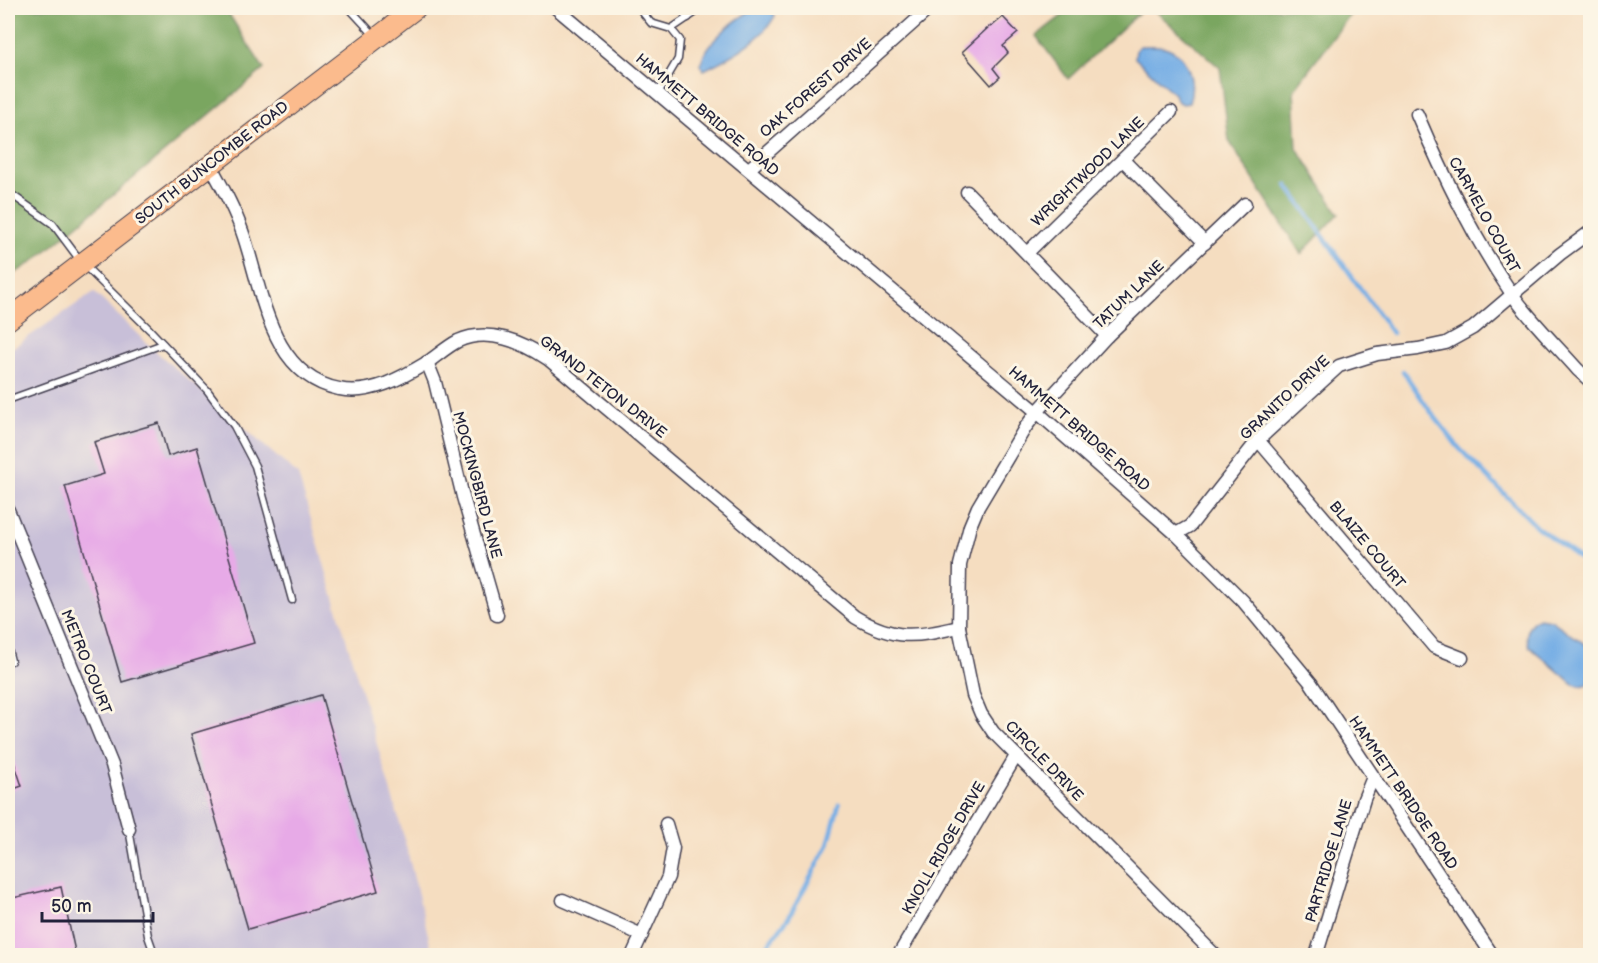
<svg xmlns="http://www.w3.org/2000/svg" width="1598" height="963" viewBox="0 0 1598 963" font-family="'Balsamiq Sans',sans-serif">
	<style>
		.industrial { fill: #c8bfd8 }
		.forest { fill: #7aa660; stroke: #4e644e; stroke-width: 1.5 }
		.water { fill: #76aee5; stroke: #4c6890; stroke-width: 1.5 }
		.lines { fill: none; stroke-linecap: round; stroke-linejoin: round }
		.stream { stroke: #76aee5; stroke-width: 4.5 }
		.building { fill: #e7aae7 }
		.lane-casing { stroke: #423e4f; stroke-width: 9 }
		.street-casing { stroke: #423e4f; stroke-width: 15 }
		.primary-casing { stroke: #423e4f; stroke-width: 22 }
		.lane { stroke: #fff; stroke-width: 6 }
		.street { stroke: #fff; stroke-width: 12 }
		.primary { stroke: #fbbb8d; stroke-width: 20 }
		.labels { text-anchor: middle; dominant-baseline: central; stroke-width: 6; stroke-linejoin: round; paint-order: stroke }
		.street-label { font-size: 15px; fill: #22223b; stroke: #fcf5e5 }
	</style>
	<rect width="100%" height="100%" fill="#fcf5e5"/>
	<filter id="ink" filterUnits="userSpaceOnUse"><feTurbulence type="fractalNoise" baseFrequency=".0167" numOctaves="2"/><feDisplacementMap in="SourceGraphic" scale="12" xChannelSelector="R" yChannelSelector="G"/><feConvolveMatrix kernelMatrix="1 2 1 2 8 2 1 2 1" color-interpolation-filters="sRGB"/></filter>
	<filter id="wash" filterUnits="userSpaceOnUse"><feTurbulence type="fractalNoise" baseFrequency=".008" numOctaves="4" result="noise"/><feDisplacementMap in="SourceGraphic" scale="24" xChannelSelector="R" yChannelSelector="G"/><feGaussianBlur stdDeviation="1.35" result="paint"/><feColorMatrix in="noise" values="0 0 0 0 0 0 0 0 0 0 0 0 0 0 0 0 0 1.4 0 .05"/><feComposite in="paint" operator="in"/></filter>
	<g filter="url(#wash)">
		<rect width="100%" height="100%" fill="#f5ddc0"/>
		<path class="industrial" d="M94,292L152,348L298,475L402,830L433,955L8,956V351Z"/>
		<g class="forest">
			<path d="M8,8H225L264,69L38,258L8,278Z"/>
			<path d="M1072,8H1144L1068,79L1036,36Z"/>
			<path d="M1152,8H1355L1294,90L1297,148L1339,214L1301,254L1229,141L1220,68Z"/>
		</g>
		<g class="water">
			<path d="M755,8H771L775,16C762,41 728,58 704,70L700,65C707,40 734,21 755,8Z"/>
			<path d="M1140,46C1147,46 1156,45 1164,47C1188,53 1196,82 1189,103L1183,104L1178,102L1174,94L1135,58L1136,50Z"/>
			<path d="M1539,618L1551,620L1590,648L1589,684L1581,686L1573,684L1529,646C1525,635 1527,623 1539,618Z"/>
		</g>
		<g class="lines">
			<g class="stream">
				<path d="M1287,185L1392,333"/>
				<path d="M1403,371L1428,408L1459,448L1537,527L1590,566"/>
				<path d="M760,956L789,917L828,845L839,804"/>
			</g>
		</g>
		<g id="blocks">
			<g class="building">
				<path d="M1003,17L1018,33L1003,46L1008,53L993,68L1000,77L991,85L962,52L990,26L991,27Z"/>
				<path d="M159,423L168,456L197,447L254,643L122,682L65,486L104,474L94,442Z"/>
				<path d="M321,695L378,891L248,929L191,734Z"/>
				<path d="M10,750L22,786L8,791V751Z"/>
				<path d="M61,887L76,956H8V899Z"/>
			</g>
		</g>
	</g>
	<g filter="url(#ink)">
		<use href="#blocks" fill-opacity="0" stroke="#423e4f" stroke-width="1.5"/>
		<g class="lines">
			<defs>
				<g id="lane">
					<path d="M349,8L374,35"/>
					<path d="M639,8L651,23L671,29L680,40L678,59L658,93"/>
					<path d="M680,8L688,18"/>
					<path d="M1589,8L1590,9"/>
					<path d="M671,29L702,8"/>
					<path d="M8,192L53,224L82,263L150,330L207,390L234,426L255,466L292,600"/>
					<path d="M8,400L163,344"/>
					<path d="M8,649L11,661"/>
					<path d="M129,829L148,936L155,956"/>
				</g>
				<g id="street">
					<path d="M556,8L1037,412L1176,534L1243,601L1311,683L1493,956"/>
					<path d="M1417,114C1444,177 1473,237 1512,294C1531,321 1556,345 1578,370L1590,381"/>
					<path d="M1123,160L1205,243"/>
					<path d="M210,165C222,186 234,208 242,231C262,286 268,375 339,389C370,396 403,377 428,362C438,355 448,346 458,341C488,327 523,342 548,359L855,617C895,641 915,637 959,627"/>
					<path d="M749,169L930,8"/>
					<path d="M967,192L1107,336"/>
					<path d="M1027,253L1171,112"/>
					<path d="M427,362L435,382L463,497L497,615"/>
					<path d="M1258,440L1434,647L1462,658"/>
					<path d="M8,510L112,765L129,829"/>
					<path d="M1176,534L1190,526L1258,440L1339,366L1377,354L1418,349L1446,343L1473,328L1560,254L1590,232"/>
					<path d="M563,900L642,935"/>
					<path d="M632,956L668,877L673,848L666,824"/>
					<path d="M898,956L1016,756"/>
					<path d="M1216,956L993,732L981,714L973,695L959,627L960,565L970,526L978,507L1025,428L1037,412L1107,336L1245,204"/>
					<path d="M1316,956L1364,799L1373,777"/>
				</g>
				<path id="primary" d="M8,320L416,8"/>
			</defs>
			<use href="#lane" class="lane-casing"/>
			<use href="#street" class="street-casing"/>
			<use href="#primary" class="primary-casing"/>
			<use href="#lane" class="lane"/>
			<use href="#street" class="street"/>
			<use href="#primary" class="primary"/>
		</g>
	</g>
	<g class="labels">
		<g class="street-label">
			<text transform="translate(816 88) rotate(-41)">OAK FOREST DRIVE</text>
			<text transform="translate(707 115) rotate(40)">HAMMETT BRIDGE ROAD</text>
			<text transform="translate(212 163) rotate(-38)">SOUTH BUNCOMBE ROAD</text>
			<text transform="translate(1088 172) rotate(-44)">WRIGHTWOOD LANE</text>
			<text transform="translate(1484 215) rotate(61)">CARMELO COURT</text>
			<text transform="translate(1129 295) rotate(-44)">TATUM LANE</text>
			<text transform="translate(603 387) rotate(38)">GRAND TETON DRIVE</text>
			<text transform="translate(1285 398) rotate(-43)">GRANITO DRIVE</text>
			<text transform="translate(1079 429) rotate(41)">HAMMETT BRIDGE ROAD</text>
			<text transform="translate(477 485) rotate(75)">MOCKINGBIRD LANE</text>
			<text transform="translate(1367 545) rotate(50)">BLAIZE COURT</text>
			<text transform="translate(86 662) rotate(68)">METRO COURT</text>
			<text transform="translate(1044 761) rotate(46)">CIRCLE DRIVE</text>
			<text transform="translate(1403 793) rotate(56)">HAMMETT BRIDGE ROAD</text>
			<text transform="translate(944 848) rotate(-60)">KNOLL RIDGE DRIVE</text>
			<text transform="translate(1329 861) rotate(-73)">PARTRIDGE LANE</text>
		</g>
	</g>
	<rect width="1598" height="963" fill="none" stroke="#fcf5e5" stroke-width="30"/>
	<path d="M42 912v9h111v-9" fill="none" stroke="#22223b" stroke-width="3"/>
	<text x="51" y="912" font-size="18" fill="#22223b" stroke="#fcf5e5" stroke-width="4.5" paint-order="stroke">50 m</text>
</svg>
